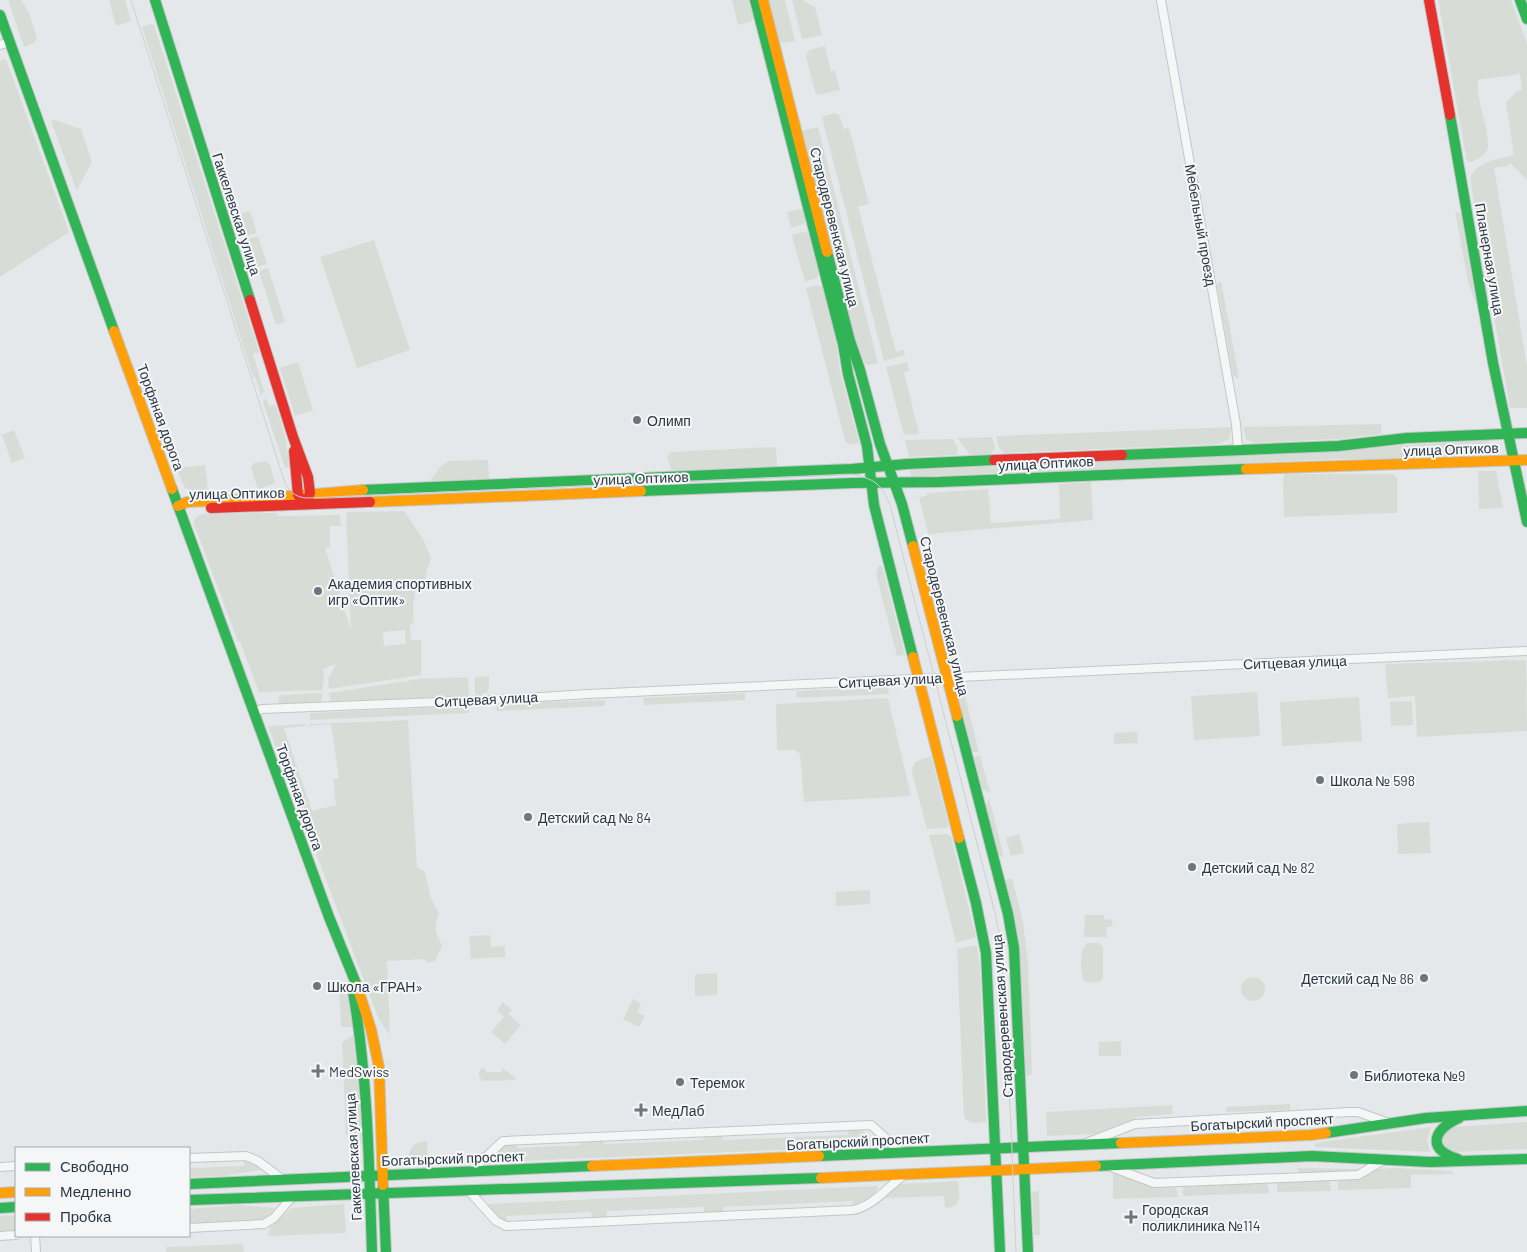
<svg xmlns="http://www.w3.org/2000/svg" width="1527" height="1252" viewBox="0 0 1527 1252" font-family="Barlow,sans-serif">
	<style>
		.green { fill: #d7ddd6; fill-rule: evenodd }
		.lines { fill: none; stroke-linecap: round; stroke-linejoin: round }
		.street-casing { stroke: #c3c6c8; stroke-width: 10 }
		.fast-casing { stroke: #c3c6c8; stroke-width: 12 }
		.slow-casing { stroke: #c3c6c8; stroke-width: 12 }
		.jam-casing { stroke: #c3c6c8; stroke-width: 12 }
		.street { stroke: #f5f6f6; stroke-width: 8 }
		.fast { stroke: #30b455; stroke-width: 10 }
		.slow { stroke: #ff9f0a; stroke-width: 10 }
		.jam { stroke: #e5322d; stroke-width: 10 }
		.tram { stroke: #ced0d2; stroke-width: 1 }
		.poi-dot { fill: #6d767d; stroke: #f4f6f8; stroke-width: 2 }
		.labels { text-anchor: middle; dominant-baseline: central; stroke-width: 4; stroke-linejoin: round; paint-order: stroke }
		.street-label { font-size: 14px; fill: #2c3843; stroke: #f4f6f8 }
		.poi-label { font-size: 14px; fill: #2c3843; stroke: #f4f6f8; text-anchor: start }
	</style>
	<rect width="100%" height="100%" fill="#e5e8ea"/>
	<g class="green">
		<path d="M8,0H21L29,12L37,38L34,43L24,47Z"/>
		<path d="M109,0H125L131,21L116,26Z"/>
		<path d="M732,0H750L754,17L752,21L738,25Z"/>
		<path d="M767,0H785L795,41L782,43L777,39Z"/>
		<path d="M792,0H802L815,7L822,35L802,39Z"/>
		<path d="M1438,0H1511L1527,43V180L1510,163L1507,166L1494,168L1527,366V408H1510L1470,179C1476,161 1498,159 1514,155L1506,102L1516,92L1522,90L1520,74L1478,80C1476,103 1489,125 1488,148C1485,156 1475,162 1467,162Z"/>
		<path d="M150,24L154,25L259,352L253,354L264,391L261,396L255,377H253L142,27Z"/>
		<path d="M825,46L831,71H835L840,90L819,95H816L806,56C807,48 818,48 825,46Z"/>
		<path d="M6,59L69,232L0,277V61Z"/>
		<path d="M835,113L839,115L844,129L849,128L869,204L858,207L896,352L904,350L905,355L884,361L822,117Z"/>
		<path d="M55,120L81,129L92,162L78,188L76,189L51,121Z"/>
		<path d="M818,127L878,363L870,365L865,364L852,332L801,131Z"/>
		<path d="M800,209L804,211L806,218L804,224L791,228L787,212Z"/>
		<path d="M250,211L257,233L247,236L243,224L234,227L231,217Z"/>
		<path d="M1455,211L1461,214L1477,304H1476L1468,282Z"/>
		<path d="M804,232H807L811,237L820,273L817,278L805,282L792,235Z"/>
		<path d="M258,236L267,264L257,267L250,243L240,245L249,242L248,239Z"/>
		<path d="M374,240L410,350L357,368L320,257Z"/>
		<path d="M268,268L285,322L276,325L259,271Z"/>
		<path d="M1221,281L1239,378L1233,376L1217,284Z"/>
		<path d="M816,285L823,287L836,336L839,367L859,443L849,445L845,441L806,288Z"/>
		<path d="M298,362L313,410L295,416L280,368Z"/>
		<path d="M907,362L909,371L904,372L919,434L904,435L886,367Z"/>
		<path d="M266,398L269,406L275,404L284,431L290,467L285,468L263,402Z"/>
		<path d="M1381,424V434L1337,439L1256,443L1246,440L1243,427Z"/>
		<path d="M1232,427L1229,439L1220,444L1004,453L999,448L996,436Z"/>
		<path d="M14,430L25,458L12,463L2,435Z"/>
		<path d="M992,437L995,448L991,454L970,455L958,438Z"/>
		<path d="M953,439L958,449L956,455L909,457L905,440Z"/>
		<path d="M1489,440L1491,456L1418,459H1337L911,477L910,470L1337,451L1407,445Z"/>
		<path d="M776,447L777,467L675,471L671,469L667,457L670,452Z"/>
		<path d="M488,460L489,479L430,481L441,466L449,461Z"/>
		<path d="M267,461L270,465L275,483L260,489L257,487L251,467L254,463Z"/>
		<path d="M205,465L208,491C186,493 184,491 178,470L179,468Z"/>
		<path d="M1478,471H1496L1503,508L1479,509Z"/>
		<path d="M1285,474H1394L1397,479V513L1284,517L1283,479Z"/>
		<path d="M1091,482L1093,520L928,534L919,497L927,496V493L988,489L991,523L1060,519L1059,484Z"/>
		<path d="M404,511L423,539L431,558L426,572V582H415V599H413V623L410,624L411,640H421V675L329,689L328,679L336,664L323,669L324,680L322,690L259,692L240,642H238L194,524L195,518L202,514L277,513L278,516L340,515L341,526H330V547L325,548L351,630L346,514L349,512ZM405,630L406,644L384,646L383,632Z"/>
		<path d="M879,566H882L905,655L897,656L876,573Z"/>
		<path d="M1526,660L1527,731L1417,737L1415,696L1388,698L1385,664Z"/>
		<path d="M489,676V686L488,692L475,696V677Z"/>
		<path d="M468,677L469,696L331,702L329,693L419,679Z"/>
		<path d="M888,687L889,694L797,698L796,691Z"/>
		<path d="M1257,692L1260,736L1194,740L1191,696Z"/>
		<path d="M322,693V699L320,702L279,704V695Z"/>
		<path d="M745,693V700L644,705L643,698Z"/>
		<path d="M965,696L979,752H972L958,697Z"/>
		<path d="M1359,697L1362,741L1282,746L1280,702Z"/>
		<path d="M888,698L911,796L804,802L800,754L795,750H777L776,704Z"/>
		<path d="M605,700V706L497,711L496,704Z"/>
		<path d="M1412,701L1413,725L1391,726L1390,702Z"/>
		<path d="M469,706V713L310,720V713Z"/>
		<path d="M408,720L417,867L425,872L431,899L439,913C433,928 436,932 442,946L435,961L428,963L425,959L387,961L390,1035L379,1020L268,726L305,724V726L284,728L312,811L336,805L333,779L339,778L331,724L309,726V724Z"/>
		<path d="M1137,732L1138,743L1114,744V733Z"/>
		<path d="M931,756L949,826L946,828L927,829L912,772L913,766L915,762Z"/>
		<path d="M980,756L990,792H988L981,788L973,757Z"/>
		<path d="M989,798L1004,857L998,855L986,805Z"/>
		<path d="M1429,822L1431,853L1398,854L1397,824Z"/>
		<path d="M947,834L951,836L976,937L956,943L929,835Z"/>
		<path d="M1019,834L1024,853L1011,856L1006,838Z"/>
		<path d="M1012,878L1023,922L1028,963L1032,1072L1031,1075L1026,1076L1019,948L1015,924L1005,880Z"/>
		<path d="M870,890V904L836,906V892Z"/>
		<path d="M1085,915H1104V920L1111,919L1113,925L1106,928L1107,937H1084Z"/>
		<path d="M490,935L491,947L505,946V957L471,959L469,936Z"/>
		<path d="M1088,943H1098L1103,947V978L1100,982L1087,983L1083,980C1081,970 1078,949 1088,943Z"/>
		<path d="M977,945L980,970L986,1122C978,1123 968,1125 964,1116L957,949Z"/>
		<path d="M717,973V995L695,996V974Z"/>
		<circle cx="1253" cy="989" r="12"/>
		<path d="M346,984L352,998L354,1027H341L339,986Z"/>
		<path d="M633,999L641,1004L637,1012L645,1016L639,1027L623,1019Z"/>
		<path d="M503,1002L512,1010L508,1014L521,1025L505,1044L491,1032L504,1017L497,1010Z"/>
		<path d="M354,1036L357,1040L362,1144L346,1134L342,1043L349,1037Z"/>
		<path d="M1121,1041V1056H1099V1042Z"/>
		<path d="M482,1068H485L486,1072H502V1068L515,1077L516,1080L483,1081L479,1077V1072Z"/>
		<path d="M1290,1104V1110L1226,1112V1107Z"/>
		<path d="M1172,1105L1173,1114L1138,1117L1096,1134L1047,1136L1046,1112Z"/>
		<path d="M1527,1122V1149L1454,1152C1447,1149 1444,1147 1442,1139L1447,1129L1453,1127Z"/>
		<path d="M1431,1127L1427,1140L1430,1152L1315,1147V1143Z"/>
		<path d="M848,1130L863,1131L876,1144L874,1146L496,1162L493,1161L492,1159C496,1148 506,1144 517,1143V1148L580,1145L581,1141L603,1139L604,1144L704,1140V1136L722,1135L723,1140L848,1135Z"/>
		<path d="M427,1141L428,1160L476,1158L482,1152L485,1153L479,1160L476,1161L409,1164C408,1148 411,1143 427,1141Z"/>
		<path d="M244,1160L252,1162L261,1168V1170L224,1176L189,1177V1168L244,1166Z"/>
		<path d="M1297,1168L1359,1169L1356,1171L1299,1174Z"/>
		<path d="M1393,1168L1453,1171V1174L1411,1175V1188L1338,1190V1182L1342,1178L1378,1169Z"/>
		<path d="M1113,1173L1149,1185L1174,1186L1177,1191L1178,1197L1113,1199Z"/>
		<path d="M1326,1179L1330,1182L1331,1191L1277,1192V1184L1281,1180Z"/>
		<path d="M958,1181C959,1195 964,1207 945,1208L944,1196L883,1198L878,1205L875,1203L898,1184Z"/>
		<path d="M1267,1182L1270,1193L1183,1196V1189L1186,1184Z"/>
		<path d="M877,1186L878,1187C876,1198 863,1204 854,1207L852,1201L723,1207V1212L704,1213V1207L607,1211V1217L592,1218L591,1212L507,1216V1222L501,1221L487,1207V1204Z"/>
		<path d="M1039,1191L1040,1235H1034L1032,1192Z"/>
		<path d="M344,1204L346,1233L268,1236L270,1227L292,1208Z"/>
		<path d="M239,1205L274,1208L276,1210L268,1218L262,1221L195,1224L189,1222V1209Z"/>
		<path d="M16,1215V1231L0,1232V1216Z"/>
		<path d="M243,1244L244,1252H166V1247Z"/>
	</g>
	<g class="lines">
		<defs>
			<g id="street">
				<path d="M1161,0L1236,424L1238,450"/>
				<path d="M0,45L10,42"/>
				<path d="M254,712L262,709L490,700L588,694L1527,651"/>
				<path d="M1086,1143L1135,1124L1349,1112H1358L1389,1123"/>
				<path d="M189,1158L246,1156L258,1161L282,1179"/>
				<path d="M0,1167L16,1166"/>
				<path d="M1111,1167L1154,1183L1358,1175L1382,1161"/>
				<path d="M471,1171L503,1141L871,1125L901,1152"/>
				<path d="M469,1191L496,1221L506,1226L853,1210C873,1206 888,1187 904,1175"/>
				<path d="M189,1228L264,1224L274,1218L291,1198"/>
				<path d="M0,1236L16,1235"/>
				<path d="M35,1236L36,1252"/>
			</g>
			<g id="fast">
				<path d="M155,0L250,300"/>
				<path d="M755,0L843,344L848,374L867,446L874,505L913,657"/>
				<path d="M1520,0L1527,19"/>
				<path d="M0,15L114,331"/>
				<path d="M1450,115L1493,363L1527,522"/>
				<path d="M827,252L850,341L860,370L880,444L902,504L913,546"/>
				<path d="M1122,455L1338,446L1407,438L1527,433"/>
				<path d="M172,489L329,917L357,986"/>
				<path d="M363,490L852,469L907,464L994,460"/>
				<path d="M641,491L853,483L939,482L1246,469"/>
				<path d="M957,716L1008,914L1014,948L1028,1252"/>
				<path d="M959,838L976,903L986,953L1000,1252"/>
				<path d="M353,992C368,1077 369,1166 372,1252"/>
				<path d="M1326,1133L1426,1118L1527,1111"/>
				<path d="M819,1156L1121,1143"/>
				<path d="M1458,1159C1426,1149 1433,1130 1459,1118"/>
				<path d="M1096,1166L1312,1156L1430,1162L1527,1159"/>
				<path d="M189,1184L592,1166"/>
				<path d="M383,1185L386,1252"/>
				<path d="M189,1200L821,1178"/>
				<path d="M0,1208L16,1207"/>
			</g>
			<g id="slow">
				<path d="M763,0L827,252"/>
				<path d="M114,331L172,489"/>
				<path d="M1246,469L1527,460"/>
				<path d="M370,502L641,491"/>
				<path d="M178,506L187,502L255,499L363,490"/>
				<path d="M913,546L957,716"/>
				<path d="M913,657L959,838"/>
				<path d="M357,986L371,1029L379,1067L383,1185"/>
				<path d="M1121,1143L1311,1135L1326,1133"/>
				<path d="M592,1166L819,1156"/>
				<path d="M821,1178L1096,1166"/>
				<path d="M0,1193L16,1192"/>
			</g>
			<g id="jam">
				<path d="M1429,0L1450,115"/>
				<path d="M250,300L293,437L308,477L310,493L308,499"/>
				<path d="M294,451L298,495L302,500"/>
				<path d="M994,460L1122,455"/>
				<path d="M211,508L370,502"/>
			</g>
		</defs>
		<use href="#street" class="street-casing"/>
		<use href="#fast" class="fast-casing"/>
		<use href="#slow" class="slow-casing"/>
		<use href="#jam" class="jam-casing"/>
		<use href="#street" class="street"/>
		<use href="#fast" class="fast"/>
		<use href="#slow" class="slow"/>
		<use href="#jam" class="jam"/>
		<path class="tram" d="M131,0L284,480C288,491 295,497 306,498L852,474C874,479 881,483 890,505L995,913L1001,943L1011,1126L1016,1252"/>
	</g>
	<g class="poi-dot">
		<circle cx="637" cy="420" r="5"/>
		<circle cx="318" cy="591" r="5"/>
		<circle cx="1320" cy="780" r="5"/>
		<circle cx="528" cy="817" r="5"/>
		<circle cx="1192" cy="867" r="5"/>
		<circle cx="1424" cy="978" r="5"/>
		<circle cx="317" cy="986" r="5"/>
		<path d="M315.5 1063.5h5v5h5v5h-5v5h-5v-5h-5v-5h5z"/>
		<circle cx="1354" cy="1075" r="5"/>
		<circle cx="680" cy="1082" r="5"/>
		<path d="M638.5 1102.5h5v5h5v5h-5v5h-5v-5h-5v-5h5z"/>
		<path d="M1128.5 1209.5h5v5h5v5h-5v5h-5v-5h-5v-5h5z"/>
	</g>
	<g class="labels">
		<g class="street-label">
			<text transform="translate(237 214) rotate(72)">Гаккелевская улица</text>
			<text transform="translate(1201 225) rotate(80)">Мебельный проезд</text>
			<text transform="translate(835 227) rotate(76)">Стародеревенская улица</text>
			<text transform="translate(1490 259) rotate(80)">Планерная улица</text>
			<text transform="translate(161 417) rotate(70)">Торфяная дорога</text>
			<text transform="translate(1451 449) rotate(-2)">улица Оптиков</text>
			<text transform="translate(1046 463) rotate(-3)">улица Оптиков</text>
			<text transform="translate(641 478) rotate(-2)">улица Оптиков</text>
			<text transform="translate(237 493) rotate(-1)">улица Оптиков</text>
			<text transform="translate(945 616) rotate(76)">Стародеревенская улица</text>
			<text transform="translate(1295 662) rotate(-2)">Ситцевая улица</text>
			<text transform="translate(890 680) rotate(-3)">Ситцевая улица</text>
			<text transform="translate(486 699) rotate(-3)">Ситцевая улица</text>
			<text transform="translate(300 797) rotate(70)">Торфяная дорога</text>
			<text transform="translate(1002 1016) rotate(-94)">Стародеревенская улица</text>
			<text transform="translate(1262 1122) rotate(-3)">Богатырский проспект</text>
			<text transform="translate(858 1141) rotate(-3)">Богатырский проспект</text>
			<text transform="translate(353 1157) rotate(-93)">Гаккелевская улица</text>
			<text transform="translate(453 1158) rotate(-2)">Богатырский проспект</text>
		</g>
		<g class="poi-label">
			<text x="647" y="420">Олимп</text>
			<text x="328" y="583">Академия спортивных<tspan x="328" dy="16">игр «Оптик»</tspan></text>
			<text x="1330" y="780">Школа № 598</text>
			<text x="538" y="817">Детский сад № 84</text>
			<text x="1202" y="867">Детский сад № 82</text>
			<text x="1414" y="978" text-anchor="end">Детский сад № 86</text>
			<text x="327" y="986">Школа «ГРАН»</text>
			<text x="329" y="1071">MedSwiss</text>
			<text x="1364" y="1075">Библиотека №9</text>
			<text x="690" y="1082">Теремок</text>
			<text x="652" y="1110">МедЛаб</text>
			<text x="1142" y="1209">Городская<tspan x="1142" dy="16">поликлиника №114</tspan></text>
		</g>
	</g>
	<rect x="15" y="1147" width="175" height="90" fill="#f4f6f8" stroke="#a4aab0"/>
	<rect x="25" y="1163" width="25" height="8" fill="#30b455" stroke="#a4aab0"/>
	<text x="60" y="1172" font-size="15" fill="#2c3843">Свободно</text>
	<rect x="25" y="1188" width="25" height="8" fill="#ff9f0a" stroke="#a4aab0"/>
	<text x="60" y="1197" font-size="15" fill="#2c3843">Медленно</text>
	<rect x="25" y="1213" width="25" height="8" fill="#e5322d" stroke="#a4aab0"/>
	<text x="60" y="1222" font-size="15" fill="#2c3843">Пробка</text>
</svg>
